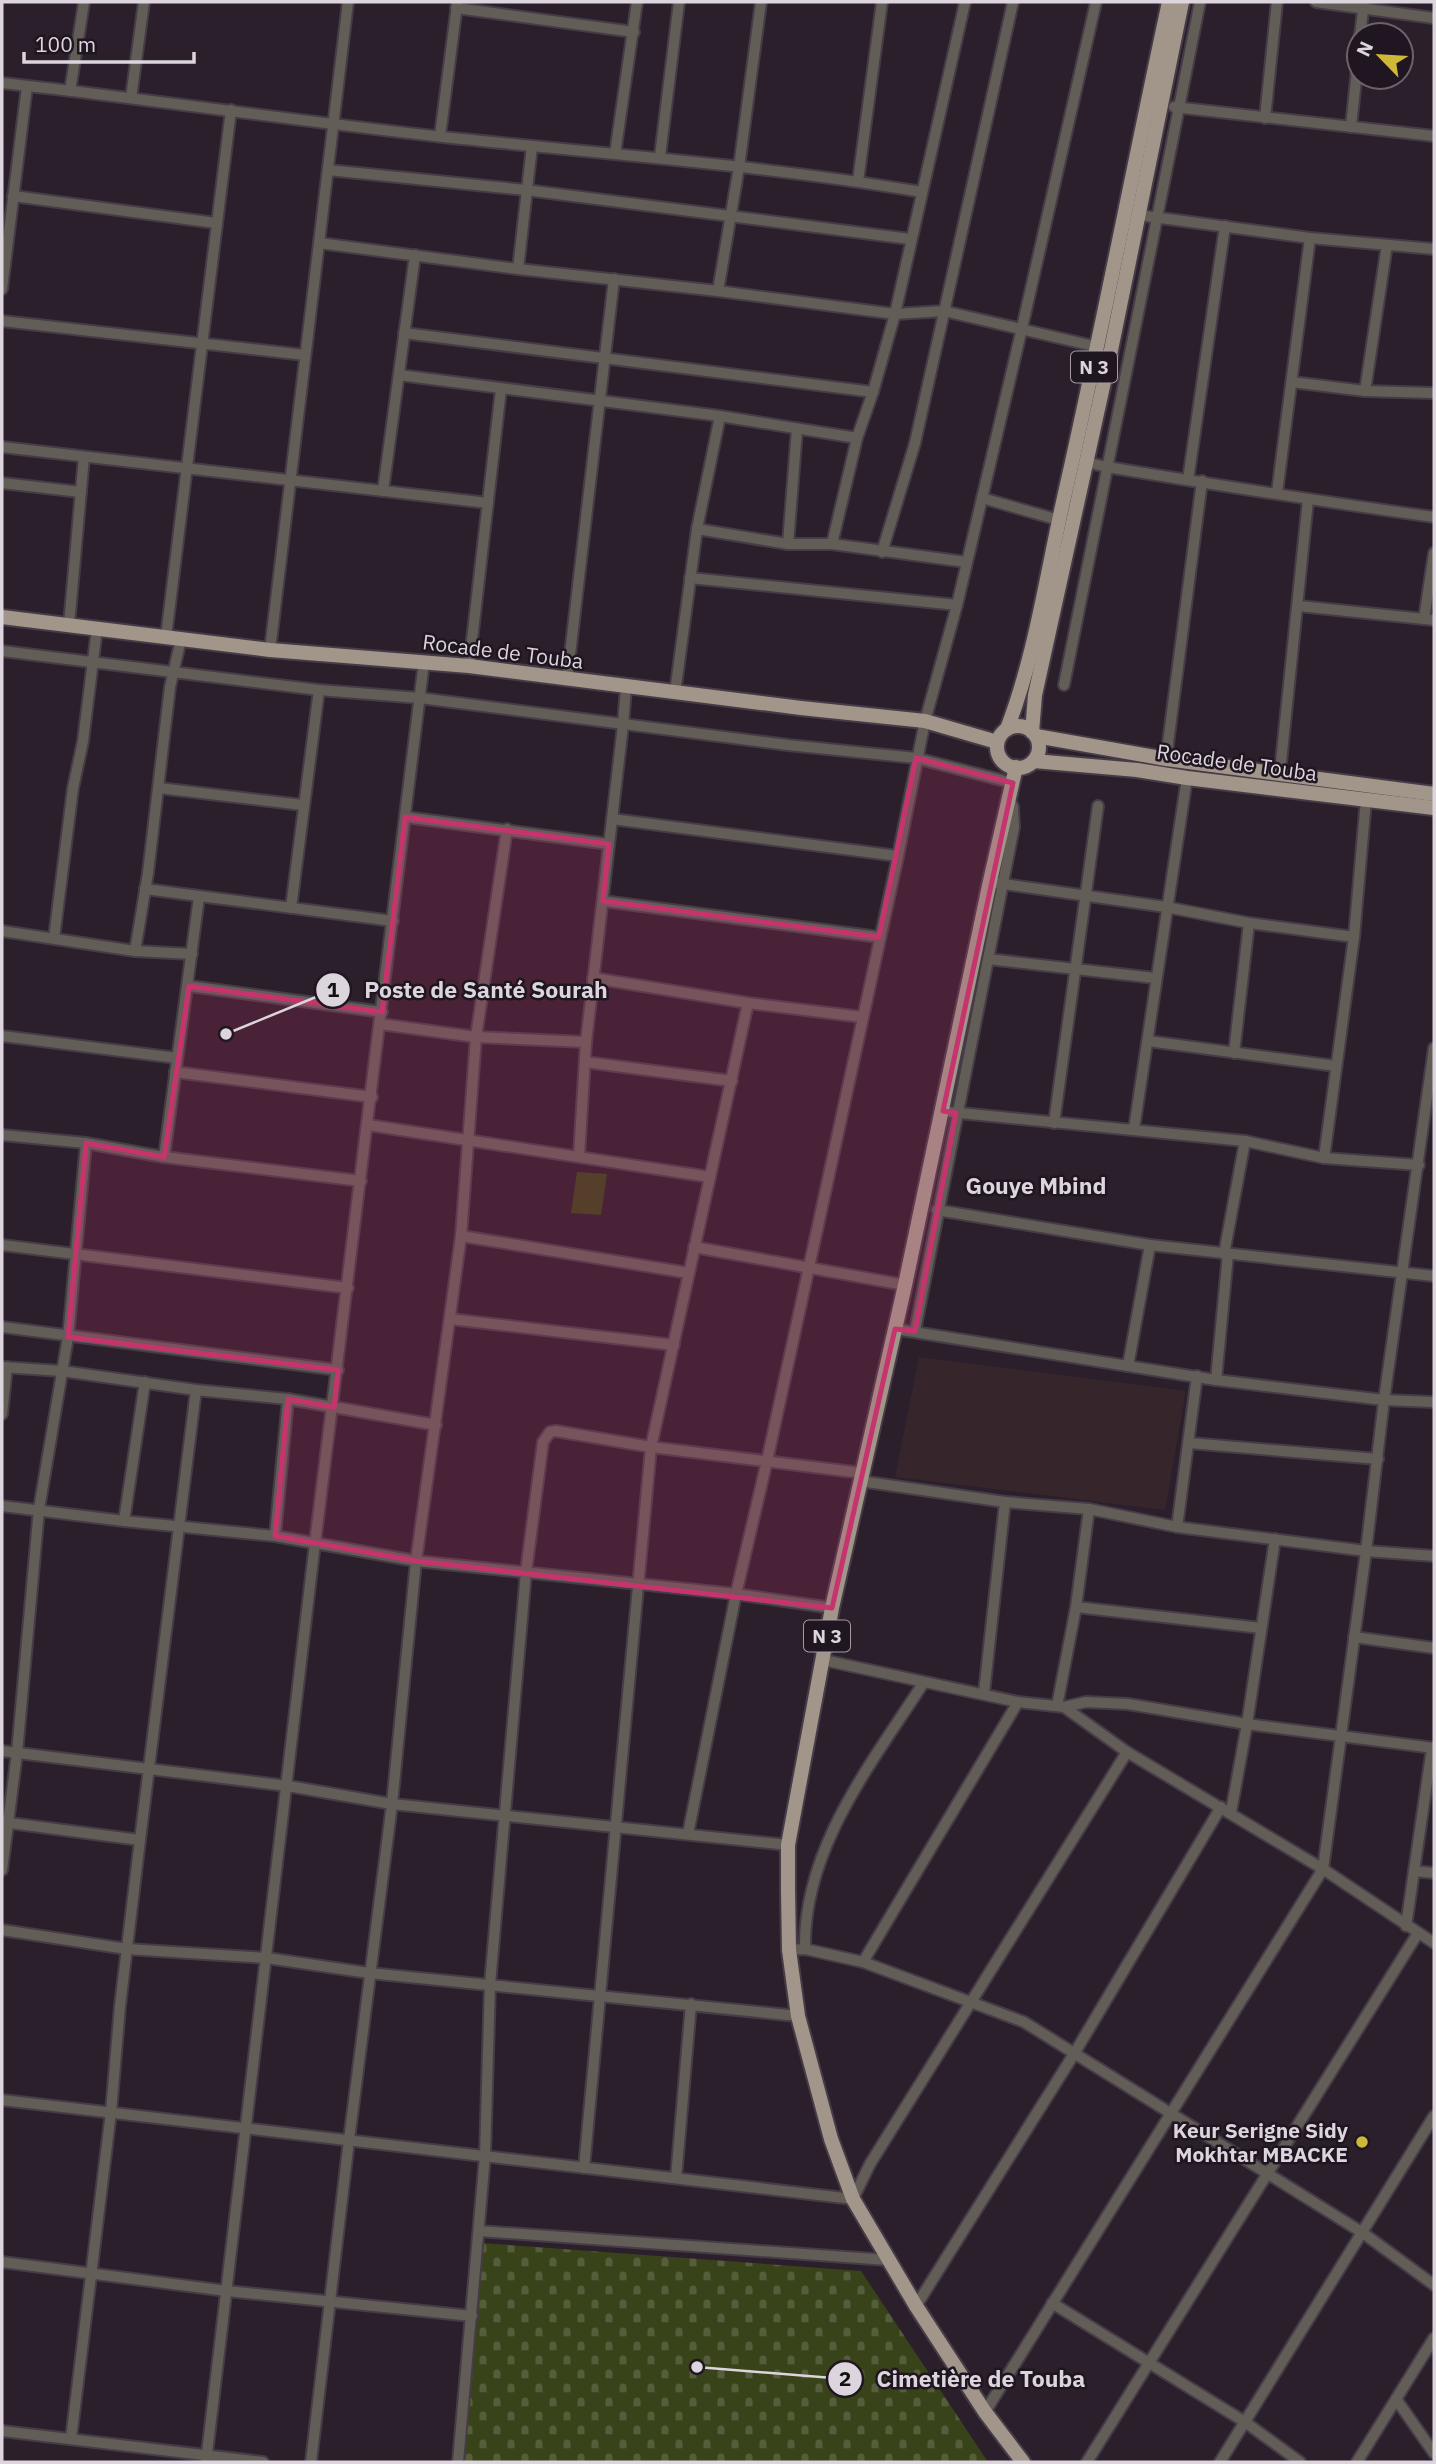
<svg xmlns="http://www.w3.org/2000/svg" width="1436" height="2464" viewBox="0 0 1436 2464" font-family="'IBM Plex Sans',sans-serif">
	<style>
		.commercial { fill: #37252c }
		.green { fill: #39431a }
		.cemetery { fill: url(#cemetery-stones) }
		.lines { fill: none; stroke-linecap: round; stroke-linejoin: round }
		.minor-casing { stroke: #463c47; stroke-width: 14 }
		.major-casing { stroke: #463c47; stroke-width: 18 }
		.minor { stroke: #635d57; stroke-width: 10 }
		.major { stroke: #a2968a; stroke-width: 14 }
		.marked { fill: #c6346e; fill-opacity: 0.2; stroke: #c6346e; stroke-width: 5; stroke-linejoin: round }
		.poi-dot { fill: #ceb837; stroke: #201621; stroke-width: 2.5 }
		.labels { text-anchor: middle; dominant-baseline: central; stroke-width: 5; stroke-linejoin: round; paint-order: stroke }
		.shield { fill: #201621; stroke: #a49ca5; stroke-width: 2 }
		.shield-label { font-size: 19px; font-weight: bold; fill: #dcd5dd }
		.street-label { font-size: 21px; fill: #dcd5dd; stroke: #201621 }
		.poi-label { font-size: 21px; font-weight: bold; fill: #dcd5dd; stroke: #201621; text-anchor: end }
		.neighbourhood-label { font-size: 23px; font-weight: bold; fill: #dcd5dd; stroke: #201621 }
		.leader { fill: none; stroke: #dcd5dd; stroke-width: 2.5 }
		.callout-dot { fill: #dcd5dd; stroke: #201621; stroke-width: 2.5 }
		.mark-label { font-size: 21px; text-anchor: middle; font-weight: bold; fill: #111 }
		.callout-label { font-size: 23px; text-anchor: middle; font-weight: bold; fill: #dcd5dd; stroke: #201621; stroke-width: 5; stroke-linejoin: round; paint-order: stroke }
	</style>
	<defs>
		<pattern id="cemetery-stones" width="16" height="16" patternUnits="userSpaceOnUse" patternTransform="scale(1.75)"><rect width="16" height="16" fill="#39431a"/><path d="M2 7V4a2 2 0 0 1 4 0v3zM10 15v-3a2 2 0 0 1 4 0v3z" fill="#555d3b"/></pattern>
	</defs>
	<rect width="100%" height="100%" fill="#2a1f2b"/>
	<path class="commercial" d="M919,1357L1186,1391L1165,1510L895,1477Z"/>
	<path class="green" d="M577,1172L607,1174L601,1215L571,1213Z"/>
	<path class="cemetery" d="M482,2243L861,2271L988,2462H461Z"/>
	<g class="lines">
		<defs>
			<g id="minor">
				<path d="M1316,2L1434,18"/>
				<path d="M456,8L634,32"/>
				<path d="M1360,35L1364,3"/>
				<path d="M2,83C149,99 296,121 443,137C603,154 763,165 922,192"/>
				<path d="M70,91L84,2"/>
				<path d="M131,98L144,2"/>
				<path d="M1174,107L1434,136"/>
				<path d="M1265,118L1277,2"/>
				<path d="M1351,127L1359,50"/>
				<path d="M440,136L457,5"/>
				<path d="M615,154L637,2"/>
				<path d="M660,156L679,2"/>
				<path d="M328,170L526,190L910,239"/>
				<path d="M858,181L882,2"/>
				<path d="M13,196L216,223"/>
				<path d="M1138,215L1310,238L1434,249"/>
				<path d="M319,243L518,269L718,291L895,314L944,311L1098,347"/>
				<path d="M518,269L532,146"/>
				<path d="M2,289L27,86"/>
				<path d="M718,291L739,167L761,2"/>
				<path d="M2,321L305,355"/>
				<path d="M404,333L873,392"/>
				<path d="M399,375L720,416L857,438"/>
				<path d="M1292,382L1365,391L1434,393"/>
				<path d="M1365,391L1387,245"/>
				<path d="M2,447L488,503"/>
				<path d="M1086,462L1107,467C1216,485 1325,502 1434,517"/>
				<path d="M1188,480L1225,226"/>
				<path d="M2,483L81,492"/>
				<path d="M383,491L415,255"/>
				<path d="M1277,493L1310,238"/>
				<path d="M982,498L1059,520"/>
				<path d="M697,529L788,544H832L966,562"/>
				<path d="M788,544L797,429"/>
				<path d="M832,544L857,438L873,392L895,314L965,2"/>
				<path d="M882,552L915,443L1013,2"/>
				<path d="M690,578L957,605"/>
				<path d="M1299,606L1434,620"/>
				<path d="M1424,619L1434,553"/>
				<path d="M69,625L84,457"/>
				<path d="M166,637L231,110"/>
				<path d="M270,650L348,2"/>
				<path d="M2,651L319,690L420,698L788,745L916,758L1013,783"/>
				<path d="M469,666L501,389"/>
				<path d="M567,680L614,279"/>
				<path d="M1064,685L1200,2"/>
				<path d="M675,693L697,529L720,416"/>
				<path d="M1166,759L1202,481"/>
				<path d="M1280,772L1308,500"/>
				<path d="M159,788L303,805"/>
				<path d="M405,817L609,844"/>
				<path d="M612,819L898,856"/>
				<path d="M997,883L1166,907L1249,923L1354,937"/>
				<path d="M145,889L393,921"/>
				<path d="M603,901L879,937"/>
				<path d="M291,908L319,690"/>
				<path d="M2,931L135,951L192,954"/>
				<path d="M54,938L73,788L83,741L97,629"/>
				<path d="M135,951L148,873L170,687L181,639"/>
				<path d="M988,959L1155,978"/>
				<path d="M593,978L748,1003L862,1017"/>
				<path d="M189,986L382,1012"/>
				<path d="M380,1024L476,1037L586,1042"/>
				<path d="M2,1036L177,1058"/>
				<path d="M1148,1041L1336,1066"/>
				<path d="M1234,1053L1249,923"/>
				<path d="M585,1062L732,1081"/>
				<path d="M175,1072L372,1097"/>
				<path d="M950,1112L1245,1141L1324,1158L1419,1165"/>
				<path d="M1054,1123L1098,806"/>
				<path d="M368,1125L710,1177"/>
				<path d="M1134,1129L1187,778"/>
				<path d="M2,1135L86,1143L164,1157L361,1181"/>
				<path d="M579,1156L586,1042L623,725L626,687"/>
				<path d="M164,1157L199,897"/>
				<path d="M1324,1158L1354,937L1366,800"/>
				<path d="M937,1210L1150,1245L1434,1276"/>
				<path d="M461,1236L689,1273"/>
				<path d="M2,1245L348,1288"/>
				<path d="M694,1247L905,1285"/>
				<path d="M1224,1254L1245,1141"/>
				<path d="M450,1319L674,1345"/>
				<path d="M2,1327L338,1370"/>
				<path d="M895,1329L1216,1380L1384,1400L1434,1402"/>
				<path d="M915,1331L1014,827L1013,807L1009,799"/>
				<path d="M1128,1366L1150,1245"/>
				<path d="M2,1367L62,1371L196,1390L288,1399L436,1425"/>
				<path d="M1216,1380L1228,1254"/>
				<path d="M2,1414L7,1367"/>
				<path d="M1189,1443L1378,1459"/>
				<path d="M860,1481L1005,1502L1089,1509L1177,1527L1366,1551L1434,1556"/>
				<path d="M2,1506L124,1521L275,1536L416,1561L736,1594L832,1608"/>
				<path d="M124,1521L145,1382"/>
				<path d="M1177,1527L1197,1376"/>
				<path d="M275,1536L288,1399"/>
				<path d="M1076,1607L1261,1628"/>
				<path d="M1354,1637L1434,1648"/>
				<path d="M823,1660L1018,1702L1064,1707L1086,1702L1128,1704L1247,1724L1434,1748"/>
				<path d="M984,1693L1005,1502"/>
				<path d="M1057,1706L1076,1607L1089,1509"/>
				<path d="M1064,1707L1127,1752L1323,1869L1434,1943"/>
				<path d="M2,1751L288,1786L392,1804L788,1845"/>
				<path d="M1231,1812L1247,1724L1275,1539"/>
				<path d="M2,1822L140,1840"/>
				<path d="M688,1834L736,1594L767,1461L898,856L925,721L957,605L1022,328L1096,2"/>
				<path d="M2,1870L17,1753L39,1509L68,1337L86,1143"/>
				<path d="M1414,1871L1434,1873"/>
				<path d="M1406,1926L1432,1748"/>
				<path d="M2,1930L127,1949L267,1958L369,1973L798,2016"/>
				<path d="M805,1949C803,1848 872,1763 924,1682"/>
				<path d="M789,1950L805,1949L863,1962L1024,2022L1363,2233L1434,2285"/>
				<path d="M863,1962L1018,1702"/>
				<path d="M2,2100L853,2199L870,2164L1127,1752"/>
				<path d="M584,2168L651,1447L748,1003"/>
				<path d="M676,2178L691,2004"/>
				<path d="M479,2231L888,2260"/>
				<path d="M2,2262L227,2291L472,2316"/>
				<path d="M1052,2303L1245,2422L1300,2462"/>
				<path d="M916,2306L1074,2054L1221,1807"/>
				<path d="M1396,2399L1434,2453"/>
				<path d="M985,2412L1323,1869L1366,1551L1384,1400L1434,1048"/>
				<path d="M2,2431L263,2462"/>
				<path d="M71,2439L111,2112L120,2006L140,1840L196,1390"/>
				<path d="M206,2462L315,1543L424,662"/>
				<path d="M311,2462L349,2140L392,1804L416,1561L461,1236L476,1037L507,829"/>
				<path d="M458,2462L485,2156L490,1984L526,1572L543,1442L550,1432L556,1431L651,1447L862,1473"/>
				<path d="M1087,2462L1418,1933"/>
				<path d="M1220,2462L1434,2116"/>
				<path d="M1357,2462L1434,2338"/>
			</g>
			<g id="major">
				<path d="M2,617L270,650L469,666L801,708L925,721L997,742"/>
				<circle cx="1018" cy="747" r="21"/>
				<path d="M1007,729C1035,656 1046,578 1063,502C1101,336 1133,168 1169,2"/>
				<path d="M1032,732L1035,695L1111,350L1182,2"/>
				<path d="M1036,736L1166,759L1434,794"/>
				<path d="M1034,761L1137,770L1187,778L1434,808"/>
				<path d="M1016,767L990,881L905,1285L832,1608L788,1845V1890L789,1950L798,2016L831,2139L853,2199L916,2306L985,2412L1023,2462"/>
			</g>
		</defs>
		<use href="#minor" class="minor-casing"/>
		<use href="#major" class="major-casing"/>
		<use href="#minor" class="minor"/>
		<use href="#major" class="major"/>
	</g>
	<path class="marked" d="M916,758L1013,783L943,1111L956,1113L915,1331L895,1329L832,1608L416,1561L275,1536L288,1399L334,1407L338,1370L68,1337L86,1143L164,1157L189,986L382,1012L405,817L609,844L603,901L879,937Z"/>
	<circle class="poi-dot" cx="1362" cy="2142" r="7"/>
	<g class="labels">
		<g class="shield">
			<rect x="1071" y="351.5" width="46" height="31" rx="5"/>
			<rect x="804" y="1620.5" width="46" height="31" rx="5"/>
		</g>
		<g class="shield-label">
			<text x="1094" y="367">N 3</text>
			<text x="827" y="1636">N 3</text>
		</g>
		<g class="street-label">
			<text transform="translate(503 651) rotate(7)">Rocade de Touba</text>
			<text transform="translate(1237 762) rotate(8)">Rocade de Touba</text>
		</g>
		<g class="poi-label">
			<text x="1348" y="2130">Keur Serigne Sidy<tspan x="1348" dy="24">Mokhtar MBACKE</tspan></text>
		</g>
		<g class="neighbourhood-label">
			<text x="1036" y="1185">Gouye Mbind</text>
		</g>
	</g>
	<path class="leader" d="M226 1034L333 990M697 2367L845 2379"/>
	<g class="callout-dot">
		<circle cx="226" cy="1034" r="7"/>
		<circle cx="697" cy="2367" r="7"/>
		<circle cx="333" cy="990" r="18"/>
		<circle cx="845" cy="2379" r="18"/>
	</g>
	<g class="mark-label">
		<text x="333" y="997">1</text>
		<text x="845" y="2386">2</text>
	</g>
	<g class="callout-label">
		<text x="486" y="998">Poste de Santé Sourah</text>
		<text x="981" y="2387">Cimetière de Touba</text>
	</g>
	<rect width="1436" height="2464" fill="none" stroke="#dcd5dd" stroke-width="7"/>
	<g transform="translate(1380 56) rotate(295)"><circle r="33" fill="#201621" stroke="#6b626c" stroke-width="2"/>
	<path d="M0-5L12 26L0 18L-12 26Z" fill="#ceb837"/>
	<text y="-10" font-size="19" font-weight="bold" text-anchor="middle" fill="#dcd5dd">N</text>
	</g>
	<path d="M24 52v10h170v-10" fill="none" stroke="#dcd5dd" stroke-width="3.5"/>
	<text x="35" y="52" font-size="21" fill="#dcd5dd" stroke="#201621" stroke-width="5" paint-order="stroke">100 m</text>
</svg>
